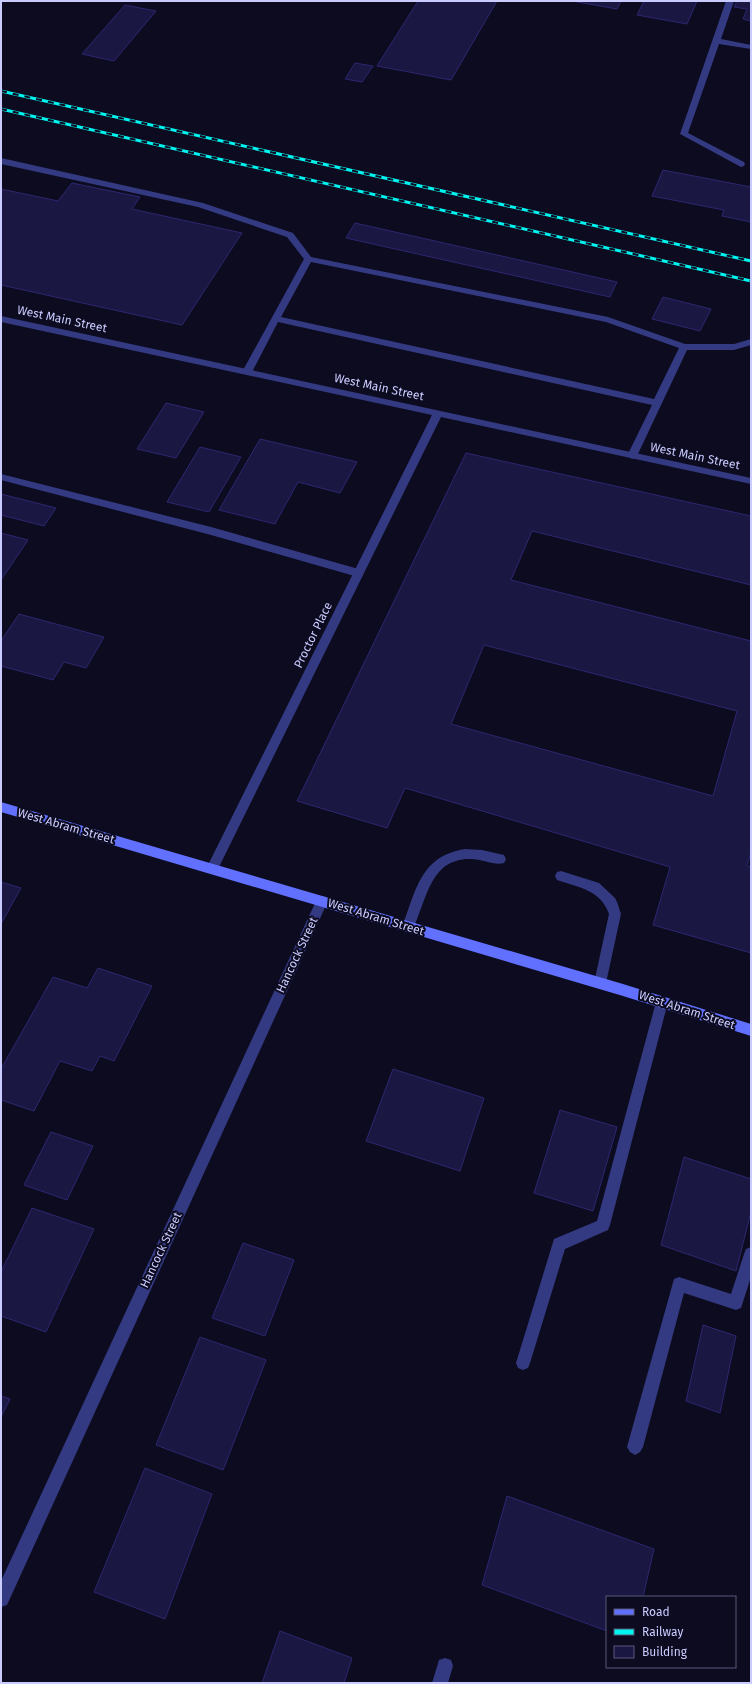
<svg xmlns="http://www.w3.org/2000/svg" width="752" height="1684" viewBox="0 0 752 1684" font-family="'Fira Sans',sans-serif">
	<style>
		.building { fill: #1a1742; stroke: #2d276f; fill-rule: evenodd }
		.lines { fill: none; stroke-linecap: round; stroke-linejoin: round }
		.lane { fill: #343a81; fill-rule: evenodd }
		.street { fill: #343a81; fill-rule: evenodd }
		.secondary { fill: #6170ff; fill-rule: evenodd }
		.rail-casing { stroke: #00f5f1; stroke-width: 3 }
		.rail { stroke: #0c0b20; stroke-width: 2; stroke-dasharray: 6; stroke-linecap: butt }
		.labels { text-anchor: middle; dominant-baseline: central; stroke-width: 4; stroke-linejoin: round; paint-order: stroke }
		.street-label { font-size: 12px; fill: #cacbff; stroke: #0c0b20 }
	</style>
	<rect width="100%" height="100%" fill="#0c0b20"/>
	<g class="building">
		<path d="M418,1H497L451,80L377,66Z"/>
		<path d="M572,1H621L617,9Z"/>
		<path d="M644,1H697L687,24L637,15Z"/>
		<path d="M737,1H751V21L743,19L747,9L734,7Z"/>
		<path d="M125,5L156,11L114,61L82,54Z"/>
		<path d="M355,63L373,66L362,82L345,79Z"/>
		<path d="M663,170L751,187V222L722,216L724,210L652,196Z"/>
		<path d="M72,183L140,197L132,209L242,233L182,325L1,285V189L58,201Z"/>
		<path d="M355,223L617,282L610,297L346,238Z"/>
		<path d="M663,297L711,309L700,331L652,319Z"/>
		<path d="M166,403L204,412L176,458L137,449Z"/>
		<path d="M260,439L357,462L340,493L298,482L275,524L219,510Z"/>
		<path d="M200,447L241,457L209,512L167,502Z"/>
		<path d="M466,453L751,516V585L532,531L511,580L751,641V852L747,866L751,867V953L653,925L670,867L405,788L387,828L297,801ZM484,645L737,711L713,796L451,724Z"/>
		<path d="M1,494L56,508L44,526L1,515Z"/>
		<path d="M1,533L28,540L1,580Z"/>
		<path d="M19,614L104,637L86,668L64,662L53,680L1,666V641Z"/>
		<path d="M1,882L21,888L1,924Z"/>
		<path d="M98,968L152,986L114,1061L100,1056L92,1071L60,1061L34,1111L1,1100V1069L53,977L87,988Z"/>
		<path d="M393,1069L484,1098L460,1171L366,1141Z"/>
		<path d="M560,1110L617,1127L593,1211L534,1193Z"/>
		<path d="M51,1132L93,1146L67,1200L24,1185Z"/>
		<path d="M684,1157L751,1179V1212L736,1271L661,1245Z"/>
		<path d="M32,1208L94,1229L46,1332L1,1316V1272Z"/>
		<path d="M243,1243L294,1260L265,1336L212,1318Z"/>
		<path d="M703,1325L736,1336L720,1413L686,1401Z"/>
		<path d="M200,1337L266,1360L223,1470L156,1445Z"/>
		<path d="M1,1396L10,1399L1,1417Z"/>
		<path d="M145,1468L212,1494L165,1619L94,1592Z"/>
		<path d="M507,1496L654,1549L643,1597H607V1631L482,1585Z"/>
		<path d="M280,1631L352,1658L344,1683H262Z"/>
	</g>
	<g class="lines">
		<g class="lane">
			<path d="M726,1H734L721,39L751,45V49L719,44L688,133L744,162L745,164L744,166L741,167L680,134Z"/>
			<path d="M1,158L203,203L293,233L311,257L608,317L685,344H734L751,339V345L734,350H687L637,456L632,459L627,456L652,405L278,322L252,372L247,375L242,372L304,259L287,237L198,207L1,164ZM311,262L606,322L679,348L654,399L281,317Z"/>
			<path d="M1,474L211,527L362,570L363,573L362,576L358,577L211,535L1,480Z"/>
			<path d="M465,849L482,850L504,855L506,859L504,863C495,866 482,859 471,859C429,858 427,901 412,931L408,932L404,931L402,927C416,891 420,856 465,849Z"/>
			<path d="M561,871L599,883L615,898L617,902L621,914L606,983L605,987L600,989L595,987L594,983L609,914C601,890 578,887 557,880L555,876L557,872Z"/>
			<path d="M662,996L667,998L668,1002L610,1225L608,1230L565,1249L530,1363L528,1368L523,1370L518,1368L516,1363L554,1239L597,1221L656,1002L657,998Z"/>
			<path d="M751,1247V1277L741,1308L736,1310L684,1293L643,1447L640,1452L635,1455L630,1452L627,1447L674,1279L679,1277L731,1294L744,1254L746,1249Z"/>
		</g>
		<g class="street">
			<path d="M1,316L751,478V484L441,417L216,873L212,874L208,873L206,869L432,415L1,322Z"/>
			<path d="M322,896L326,897L328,901L7,1605L1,1607V1581L316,901L318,897Z"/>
			<path d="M445,1658L451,1660L453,1666L448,1683H432L439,1660Z"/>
		</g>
		<path class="secondary" d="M1,802L623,984L751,1024V1036L623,996L1,812Z"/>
		<defs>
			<g id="rail">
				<path d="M1,91L751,261"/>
				<path d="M1,109L751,281"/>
			</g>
		</defs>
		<use href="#rail" class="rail-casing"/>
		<use href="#rail" class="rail"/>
	</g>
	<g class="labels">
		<g class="street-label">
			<text transform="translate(62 319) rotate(12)">West Main Street</text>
			<text transform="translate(379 387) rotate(12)">West Main Street</text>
			<text transform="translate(695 456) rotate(12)">West Main Street</text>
			<text transform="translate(313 635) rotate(-64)">Proctor Place</text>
			<text transform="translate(66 826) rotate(16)">West Abram Street</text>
			<text transform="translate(376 917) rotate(17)">West Abram Street</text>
			<text transform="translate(297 955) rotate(-65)">Hancock Street</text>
			<text transform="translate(687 1010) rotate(18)">West Abram Street</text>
			<text transform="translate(161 1250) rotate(-65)">Hancock Street</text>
		</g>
	</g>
	<rect width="752" height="1684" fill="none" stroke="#cacbff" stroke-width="4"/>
	<rect x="606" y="1596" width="130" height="72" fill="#0c0b20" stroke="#585879"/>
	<rect x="614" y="1609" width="20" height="6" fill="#6170ff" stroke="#585879"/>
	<text x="642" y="1616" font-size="12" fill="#cacbff">Road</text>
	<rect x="614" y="1629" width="20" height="6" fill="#00f5f1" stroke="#585879"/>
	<text x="642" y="1636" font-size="12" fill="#cacbff">Railway</text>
	<rect x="614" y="1646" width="20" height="12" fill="#1a1742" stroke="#585879"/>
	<text x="642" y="1656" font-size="12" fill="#cacbff">Building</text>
</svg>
